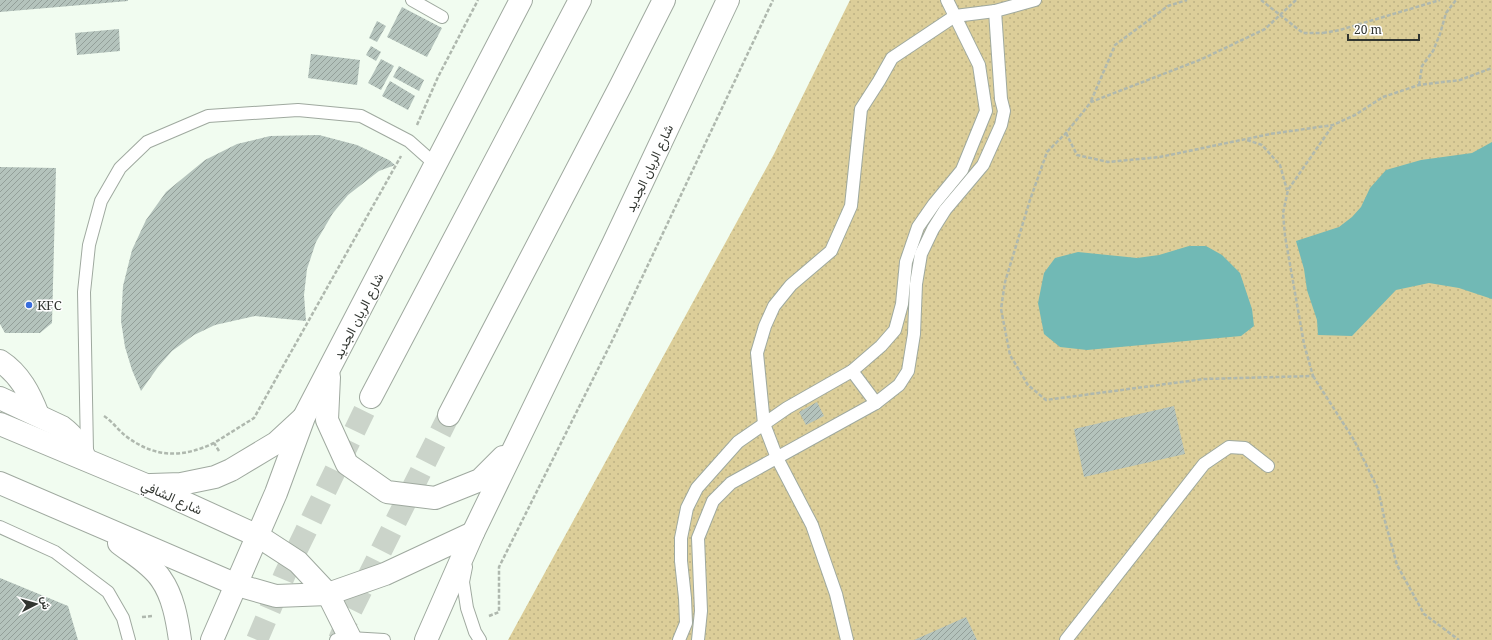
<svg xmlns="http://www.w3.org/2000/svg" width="1492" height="640" viewBox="0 0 1492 640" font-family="'Noto Serif',Vazirmatn,serif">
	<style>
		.grass { fill: url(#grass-dots) }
		.water { fill: #71b9b5 }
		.building { fill: url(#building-hatch) }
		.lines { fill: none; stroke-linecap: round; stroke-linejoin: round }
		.trunk-tunnel { stroke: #cbd4ca; stroke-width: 22; stroke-dasharray: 22 11; stroke-linecap: butt }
		.service-casing { stroke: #9fa99f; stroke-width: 14 }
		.minor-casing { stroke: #9fa99f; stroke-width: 24 }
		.secondary-casing { stroke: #9fa99f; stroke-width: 24 }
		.trunk-casing { stroke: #9fa99f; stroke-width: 24 }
		.path { stroke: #afb8ae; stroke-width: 2.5; stroke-dasharray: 4 2; stroke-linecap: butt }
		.service { stroke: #fff; stroke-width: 12 }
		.minor { stroke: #fff; stroke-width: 22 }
		.secondary { stroke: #fff; stroke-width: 22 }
		.trunk { stroke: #fff; stroke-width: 22 }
		.path-bridge { stroke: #afb8ae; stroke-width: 2.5; stroke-dasharray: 4 2; stroke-linecap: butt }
		.poi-dot { fill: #376cdc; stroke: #fff; stroke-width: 1.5 }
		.labels { text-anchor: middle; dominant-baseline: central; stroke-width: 3; stroke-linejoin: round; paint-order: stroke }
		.street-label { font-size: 13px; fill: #313530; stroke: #fff }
		.poi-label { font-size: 13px; fill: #313530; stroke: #fff; text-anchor: start }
	</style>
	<defs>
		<pattern id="grass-dots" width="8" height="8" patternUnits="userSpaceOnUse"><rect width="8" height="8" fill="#dcce99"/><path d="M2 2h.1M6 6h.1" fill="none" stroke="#bdb284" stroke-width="1.8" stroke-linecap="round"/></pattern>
		<pattern id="building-hatch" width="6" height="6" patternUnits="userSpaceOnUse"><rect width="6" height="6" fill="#b4c3bc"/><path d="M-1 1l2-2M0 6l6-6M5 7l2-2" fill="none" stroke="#939f99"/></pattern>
	</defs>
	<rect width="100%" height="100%" fill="#f1fcf0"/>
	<path class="grass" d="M850,0H1492V640H508L774,154Z"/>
	<g class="water">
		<path d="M1492,142V299L1459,288L1429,283L1396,290L1352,336L1318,335L1317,320L1307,290L1304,269L1296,241L1339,227L1352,217L1361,207L1370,188L1386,170L1421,160L1472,153Z"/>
		<path d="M1189,246H1206L1222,255L1240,273L1252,309L1254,326L1241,336L1087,350L1060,347L1044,334L1038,303L1044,273L1055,258L1078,252L1137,258L1159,255Z"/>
	</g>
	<g class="building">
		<path d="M0,0H128V1L0,12Z"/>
		<path d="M402,7L442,28L427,57L387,37Z"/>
		<path d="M377,21L386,26L377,42L369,38Z"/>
		<path d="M119,29L120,51L77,55L75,33Z"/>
		<path d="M371,46L381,52L376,61L366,55Z"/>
		<path d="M311,54L360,60L357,85L308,78Z"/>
		<path d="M381,59L394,66L381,90L368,83Z"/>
		<path d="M399,66L424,80L419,91L393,77Z"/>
		<path d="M390,81L415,96L408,110L382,96Z"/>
		<path d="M319,135L357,145L389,160L395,165L379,171L348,195L333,213L316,242L307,269L304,295L306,321L255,316L215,325L194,335L172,351L158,367L141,391L132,370L125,347L121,321L123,286L132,250L146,220L166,192L205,160L237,144L270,136Z"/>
		<path d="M0,167L56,168L52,323L40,333H5L0,324Z"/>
		<path d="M817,402L824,416L806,425L799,412Z"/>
		<path d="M1174,406L1185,454L1084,477L1074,429Z"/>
		<path d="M0,578L68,606L78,640H0Z"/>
		<path d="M966,617L977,640H914Z"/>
	</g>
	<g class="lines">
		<g class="trunk-tunnel">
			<path d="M257,640L285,574L371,397"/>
			<path d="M339,640L351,611L449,415"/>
		</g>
		<defs>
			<g id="service">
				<path d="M412,0L442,17"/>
				<path d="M852,371L876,403"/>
				<path d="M87,451L84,292L89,245L101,201L120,168L147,142L208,116L298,110L361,116L409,141L436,165"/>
				<path d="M0,527L55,552L108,592L123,618L129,640"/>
				<path d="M466,567L463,582L467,608L475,632L480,640"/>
				<path d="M336,640L350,638L384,640"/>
				<path d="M679,640L686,623L685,598L681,561V538L687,508L697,488L738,442L787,408L852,371L881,346L895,330L902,304L906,262L918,227L934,204L962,170L986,111L979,65L947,0"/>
				<path d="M698,640L701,611L698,538L713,501L731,483L876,403L899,385L908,371L914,334L916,284L921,254L933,229L945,210L983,165L1001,125L1004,111L1001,99L995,11"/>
				<path d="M847,640L836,594L812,525L777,458L764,424L757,353L765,326L774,306L791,285L831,251L851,206L861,109L879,81L892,58L955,16L995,11L1035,0"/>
				<path d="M1066,640L1204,464L1229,447L1245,448L1268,466"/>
			</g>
			<g id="minor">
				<path d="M0,361C20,374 30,394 38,415"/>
				<path d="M0,398L62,427C74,436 81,445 85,459"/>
			</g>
			<g id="secondary">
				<path d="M329,377L327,420L347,464L387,492L435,498L480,480L503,457"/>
				<path d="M0,424L146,485L258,536L298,562L328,594L351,640"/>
				<path d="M0,483L237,585L276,596L328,594L385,574L473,533"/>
				<path d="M151,485L181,484L215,477L231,470L276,443L302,419"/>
				<path d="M119,543C133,554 151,564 161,579C173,596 177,619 180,640"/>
				<path d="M212,640L276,493L304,417L521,0"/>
				<path d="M426,640L473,533L613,244L728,0"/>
			</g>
			<g id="trunk">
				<path d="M371,397L580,0"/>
				<path d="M449,415L621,85L664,0"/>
			</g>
		</defs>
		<use href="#service" class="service-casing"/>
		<use href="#minor" class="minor-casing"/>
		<use href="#secondary" class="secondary-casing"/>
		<use href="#trunk" class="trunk-casing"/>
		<g class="path">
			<path d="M1296,0L1265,29L1202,59L1091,102L1066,133L1047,152L1030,200L1005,282L1001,309L1010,355L1028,385L1046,400L1204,379L1313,376L1304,344L1285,236L1283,213L1288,190L1333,125"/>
			<path d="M1323,33L1340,30L1440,0"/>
			<path d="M1419,85L1422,66L1433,51L1440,34L1446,13L1456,0"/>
			<path d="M1091,101L1115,45L1168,6L1187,0"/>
			<path d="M417,125L438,77L478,0"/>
			<path d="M1066,133L1077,155L1108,162L1160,157L1270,134L1333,125L1355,115L1383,97L1419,85L1460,80L1492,68"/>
			<path d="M1247,140L1262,145L1280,165L1287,190"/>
			<path d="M1313,376L1354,440L1378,489L1385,521L1397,565L1424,614L1459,640"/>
			<path d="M104,416C113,422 119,431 127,437C156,458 182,458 214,443"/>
			<path d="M219,451L214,443L254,418L401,156"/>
			<path d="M489,616L499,612V567L613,339L773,0"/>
			<path d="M142,617L153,616"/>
		</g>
		<use href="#service" class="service"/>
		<use href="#minor" class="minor"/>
		<use href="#secondary" class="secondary"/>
		<use href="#trunk" class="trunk"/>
		<path class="path-bridge" d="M1261,0L1303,33H1323"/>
	</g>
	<circle class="poi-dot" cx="29" cy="305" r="4"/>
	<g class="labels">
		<g class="street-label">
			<text transform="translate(649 168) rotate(-65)">شارع الريان الجديد</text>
			<text transform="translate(358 316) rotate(-63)">شارع الريان الجديد</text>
			<text transform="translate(172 497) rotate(24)">شارع الشافي</text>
		</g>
		<g class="poi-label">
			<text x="37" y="305">KFC</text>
		</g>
	</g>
	<g transform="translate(36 604) rotate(84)" stroke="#ffffff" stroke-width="3" paint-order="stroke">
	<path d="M0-3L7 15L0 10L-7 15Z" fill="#313530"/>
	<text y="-6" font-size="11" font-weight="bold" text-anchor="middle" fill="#313530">ش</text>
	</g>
	<path d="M1348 34v6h71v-6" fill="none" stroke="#313530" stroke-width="2"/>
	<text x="1354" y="34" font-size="12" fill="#313530" stroke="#ffffff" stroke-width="3" paint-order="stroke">20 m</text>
</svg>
